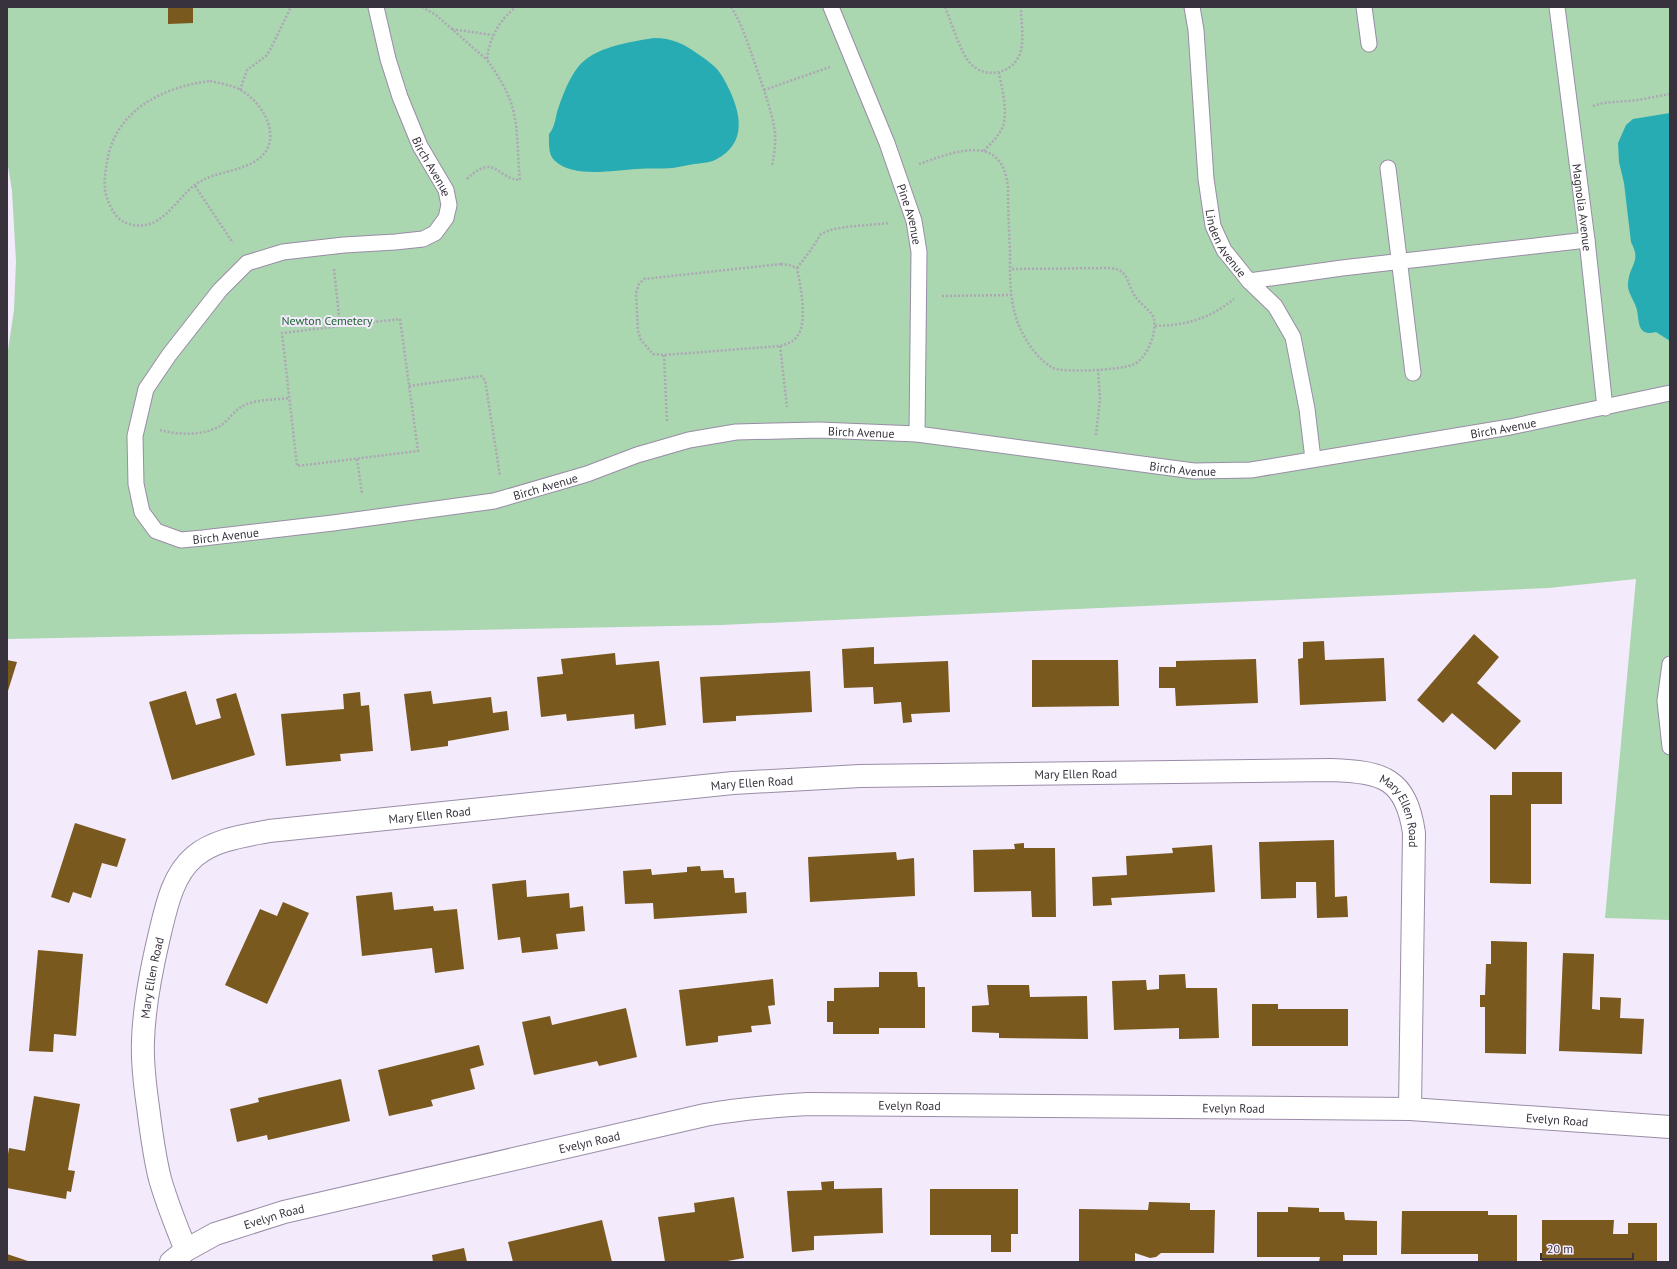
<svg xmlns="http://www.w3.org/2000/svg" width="1677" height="1269" viewBox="0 0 1677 1269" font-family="'PT Sans',sans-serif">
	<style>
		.green { fill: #aad6b0 }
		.water { fill: #28acb4 }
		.building { fill: #79591d }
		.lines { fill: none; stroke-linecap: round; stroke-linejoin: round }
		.lane-casing { stroke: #9a8ca7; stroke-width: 17 }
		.street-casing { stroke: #9a8ca7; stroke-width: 24 }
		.path { stroke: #aea6b5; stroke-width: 2.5; stroke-dasharray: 2 2; stroke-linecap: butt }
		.lane { stroke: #fff; stroke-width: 15 }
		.street { stroke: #fff; stroke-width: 22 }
		.labels { text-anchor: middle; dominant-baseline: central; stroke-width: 4; stroke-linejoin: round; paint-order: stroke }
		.street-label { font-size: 12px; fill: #38323d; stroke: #f3eafc }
		.park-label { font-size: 12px; fill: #1d6530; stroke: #f3eafc }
	</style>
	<rect width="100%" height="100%" fill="#f3eafc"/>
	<path class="green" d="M7,7H1670V920L1605,918L1636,579L1548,588L721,625L7,639V357L14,310L16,261L12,191L7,160Z"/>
	<g class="water">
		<path d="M654,38C672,38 684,44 698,54C708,61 716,66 722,76C739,105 752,142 715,160C709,163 701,163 694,164C687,165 680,167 673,168C661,169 649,168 637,169C614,170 573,179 554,160C548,154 549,143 549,134C556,126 555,116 559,106C564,92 569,79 578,67C594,47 629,42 654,38Z"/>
		<path d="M1670,113V341L1656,332C1652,333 1647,334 1643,331C1637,326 1639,314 1636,307C1634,300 1627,291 1628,284C1629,264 1642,263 1631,242L1624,183L1619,162L1618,143L1626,125L1633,119Z"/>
	</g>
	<g class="building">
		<path d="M168,7H193V23L168,24Z"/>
		<path d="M1474,634L1499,657L1477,683L1521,721L1495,750L1452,713L1443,723L1417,700Z"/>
		<path d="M1324,641L1325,660L1384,658L1386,701L1300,705L1298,659L1303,658V642Z"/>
		<path d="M874,647V664L948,661L950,712L911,714L912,722L903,723L901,702L874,704L873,687L844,688L842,649Z"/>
		<path d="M615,653L616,665L659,661L666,725L635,729L634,714L567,721L566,714L541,717L537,677L563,674L561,659Z"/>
		<path d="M1256,659L1258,703L1176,706L1175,688H1159V667H1176V661Z"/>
		<path d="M7,660L17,662L7,694Z"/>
		<path d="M1032,660H1118L1119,706L1032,707Z"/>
		<path d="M810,671L812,712L736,716V721L703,723L700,677Z"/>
		<path d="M186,691L196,725L221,718L216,699L236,693L255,755L172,780L149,702Z"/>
		<path d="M431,691L433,704L491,697L493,713L507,711L509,730L448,741V746L411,751L404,694Z"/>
		<path d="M360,692L361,706L369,705L373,751L340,754L341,761L286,766L281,714L344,709L343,694Z"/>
		<path d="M1512,772H1562V804H1531V884L1490,883V795H1512Z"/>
		<path d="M75,823L126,839L117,867L102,863L91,898L73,892L69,903L51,897Z"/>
		<path d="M1334,840L1335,897L1347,896L1348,917L1317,918L1316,882H1296V898L1261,899L1259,842Z"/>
		<path d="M1024,843V848H1055L1056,917H1032L1031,891L974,892L973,850L1015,849L1014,844Z"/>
		<path d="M1212,845L1215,892L1111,898L1112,905L1093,906L1092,877L1127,875L1126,856L1173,853L1172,848Z"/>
		<path d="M896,852L897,860L914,858L915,896L810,902L808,857Z"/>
		<path d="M700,866L701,871L723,870L724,878H734L735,893L746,892L747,913L654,919L653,903L625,904L623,871L651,869L652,875L687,872V867Z"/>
		<path d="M526,880L527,897L569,893L570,908L583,906L585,931L556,934L558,949L522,953L520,937L498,940L492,884Z"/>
		<path d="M392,892L394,910L433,906L434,911L457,909L464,969L435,973L432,948L362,956L356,896Z"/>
		<path d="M283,902L309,913L267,1004L225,985L260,909L277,916Z"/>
		<path d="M1491,941L1527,942L1526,1054L1485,1053V1007H1480V995H1485L1486,964H1491Z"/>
		<path d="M38,950L83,954L76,1036L54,1034L53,1052L29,1051Z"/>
		<path d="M1563,953L1594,954L1592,1009L1600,1010V997L1621,998L1620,1018L1644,1019L1642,1054L1559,1051Z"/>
		<path d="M879,972H917L918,987H925V1028H879V1034H833V1022H827V1001H834V988L879,987Z"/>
		<path d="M1185,974L1186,988H1217L1219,1038L1179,1039V1028L1114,1030L1112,981L1146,980L1147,990L1159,989V975Z"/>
		<path d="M773,979L775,1005L768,1006L771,1024L751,1026L752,1032L718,1036V1042L686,1046L679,990Z"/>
		<path d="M987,985H1029L1030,997L1087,996L1088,1039L999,1038V1033L972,1032V1006L989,1005Z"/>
		<path d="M1252,1004H1278V1009H1348V1046H1252Z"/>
		<path d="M626,1008L637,1057L599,1066L597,1061L534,1075L522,1022L550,1016L552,1025Z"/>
		<path d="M479,1045L484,1065L470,1069L475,1089L431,1100L433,1106L389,1116L378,1070Z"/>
		<path d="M341,1079L350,1121L268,1140L267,1135L237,1142L230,1109L259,1102L258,1098Z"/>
		<path d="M34,1096L80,1104L68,1170L75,1171L71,1192L67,1191L66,1199L7,1188V1160L9,1148L25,1151Z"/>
		<path d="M834,1181V1189L882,1188L883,1233L814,1236V1250L792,1252L787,1191L822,1190L821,1182Z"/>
		<path d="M930,1189H1018V1234H1011V1252H991V1235H930Z"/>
		<path d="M734,1197L744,1258L722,1262H665L658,1217L695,1212L694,1203Z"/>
		<path d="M1149,1202L1190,1203V1210H1215L1214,1253H1161L1156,1257L1150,1258L1135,1253V1262H1079V1209L1148,1210Z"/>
		<path d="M1288,1207L1319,1208V1212H1344L1345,1220L1377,1221V1255H1343V1262H1319L1320,1257H1257V1212H1288Z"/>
		<path d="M1402,1211H1488V1215H1517V1262H1478V1254H1401Z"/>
		<path d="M602,1220L612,1262H513L508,1242Z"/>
		<path d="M1542,1220H1614L1613,1234H1628V1223H1657V1262H1542Z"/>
		<path d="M464,1248L467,1262H433L432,1255Z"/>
		<path d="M7,1254L31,1262H7Z"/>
	</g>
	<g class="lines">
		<defs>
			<g id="lane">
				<path id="s1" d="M376,7L388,59L400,97L420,146L446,190L449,205L446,218L435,233L423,239L395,242L344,245L283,252L247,263L220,290L169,355L146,389L135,436L136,484L142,512L156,531L181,540L203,538L333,523L494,501L587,474L637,455L689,440L736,432L819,430L917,434L1194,471L1251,470L1510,427L1670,393"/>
				<path id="s2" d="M831,7L887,143L914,221L919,252L917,434"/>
				<path id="s3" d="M1192,7L1196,30L1206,179L1213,226L1224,250L1249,281L1275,306L1293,337L1307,409L1313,459"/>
				<path d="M1364,7L1369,44"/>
				<path id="s4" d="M1557,7L1587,240L1605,408"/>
				<path d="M1388,168L1413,373"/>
				<path d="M1249,281L1342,268L1587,240"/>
				<path d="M1670,664L1665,701L1670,747"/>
			</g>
			<g id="street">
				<path id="s5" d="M186,1250C176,1226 167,1203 160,1179C154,1155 151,1131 148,1107C145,1086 142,1063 143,1041C144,1006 151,971 159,937C166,908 172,875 195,856C216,839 244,836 269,831L733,783L860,776L1331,770C1383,772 1406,778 1414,833L1410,1109"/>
				<path id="s6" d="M171,1262L186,1250L215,1234L284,1212L705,1115C739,1109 773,1106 808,1104L1410,1109L1670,1127"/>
			</g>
		</defs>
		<use href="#lane" class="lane-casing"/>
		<use href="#street" class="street-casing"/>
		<g class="path">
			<path d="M422,7L436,15L487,60"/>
			<path d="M731,7C741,22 747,41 753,58C761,82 771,107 775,132C776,144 774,155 772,166"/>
			<path d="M945,7C952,23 959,50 970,63C986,81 1016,73 1021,50C1024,36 1021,21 1021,7"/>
			<path d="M452,29L492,35"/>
			<path d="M210,81C220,83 230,85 239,89C256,98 273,120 270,141C264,170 224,169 203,180C177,192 165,234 129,224C117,221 111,209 107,198C103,186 105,174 107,162C115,110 163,87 210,81Z"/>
			<path d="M240,90L247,70L266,56L271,48L291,7"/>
			<path d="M764,90L830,67"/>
			<path d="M1593,106L1603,103L1638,100L1670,94"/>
			<path d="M984,151C989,145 996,139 1000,132C1010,118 1002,89 999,73"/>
			<path d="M919,164C954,152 1003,131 1008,188C1008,209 1009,230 1010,252C1010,279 1009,307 1022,332C1029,346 1039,360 1053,368C1065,373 1119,370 1132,365C1146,361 1157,333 1154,319C1151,310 1140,304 1135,296C1126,283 1130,271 1111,268L1010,269"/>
			<path d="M467,179C495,152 497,179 520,180C517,155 519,129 512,106C507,89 497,74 487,60C489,39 499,20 516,7"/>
			<path d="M195,186L233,243"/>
			<path d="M781,264L789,265L797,268C800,285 808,320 798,335C794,342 787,344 780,346L664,355L653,354L641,340L638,331L636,293L639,284L644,279Z"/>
			<path d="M797,268L810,251L821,234L830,230L845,227L890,223"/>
			<path d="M334,269L340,326"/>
			<path d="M942,296L1011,295"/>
			<path d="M400,319L418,451L297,466L282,333Z"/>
			<path d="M1155,326C1187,325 1209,319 1234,299"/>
			<path d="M780,346L787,407"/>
			<path d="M664,355L667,421"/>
			<path d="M409,386L481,376L485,380L500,476"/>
			<path d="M160,430C178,435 203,436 220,426C228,421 233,412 241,407C254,399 274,400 289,398"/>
			<path d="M1096,435L1100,399L1098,369"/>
			<path d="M357,459L362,494"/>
		</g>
		<use href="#lane" class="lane"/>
		<use href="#street" class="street"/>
	</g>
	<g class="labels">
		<g class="street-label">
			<text stroke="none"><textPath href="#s1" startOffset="170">Birch Avenue</textPath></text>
			<text stroke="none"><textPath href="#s4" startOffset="202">Magnolia Avenue</textPath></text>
			<text stroke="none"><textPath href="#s2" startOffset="222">Pine Avenue</textPath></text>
			<text stroke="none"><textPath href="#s3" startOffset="241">Linden Avenue</textPath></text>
			<text stroke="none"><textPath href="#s1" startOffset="2114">Birch Avenue</textPath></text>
			<text stroke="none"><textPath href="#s1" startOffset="1466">Birch Avenue</textPath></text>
			<text stroke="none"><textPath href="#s1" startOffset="1790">Birch Avenue</textPath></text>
			<text stroke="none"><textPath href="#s1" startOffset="1142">Birch Avenue</textPath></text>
			<text stroke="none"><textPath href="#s1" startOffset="818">Birch Avenue</textPath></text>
			<text stroke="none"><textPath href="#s5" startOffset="1299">Mary Ellen Road</textPath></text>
			<text stroke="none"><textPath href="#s5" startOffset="975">Mary Ellen Road</textPath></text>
			<text stroke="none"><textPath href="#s5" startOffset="651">Mary Ellen Road</textPath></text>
			<text stroke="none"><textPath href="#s5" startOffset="1646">Mary Ellen Road</textPath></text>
			<text stroke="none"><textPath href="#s5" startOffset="279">Mary Ellen Road</textPath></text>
			<text stroke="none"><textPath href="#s6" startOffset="762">Evelyn Road</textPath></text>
			<text stroke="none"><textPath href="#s6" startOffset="1086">Evelyn Road</textPath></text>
			<text stroke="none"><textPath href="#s6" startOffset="1410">Evelyn Road</textPath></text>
			<text stroke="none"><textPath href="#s6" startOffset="438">Evelyn Road</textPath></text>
			<text stroke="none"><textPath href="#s6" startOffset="114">Evelyn Road</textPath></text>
		</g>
		<g class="park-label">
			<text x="327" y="320">Newton Cemetery</text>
		</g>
	</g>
	<rect width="1677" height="1269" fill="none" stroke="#38323d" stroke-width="16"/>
	<path d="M1541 1253v6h92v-6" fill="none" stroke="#38323d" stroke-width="2"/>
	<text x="1547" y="1253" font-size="12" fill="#38323d" stroke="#f3eafc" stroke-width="3" paint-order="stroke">20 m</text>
</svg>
